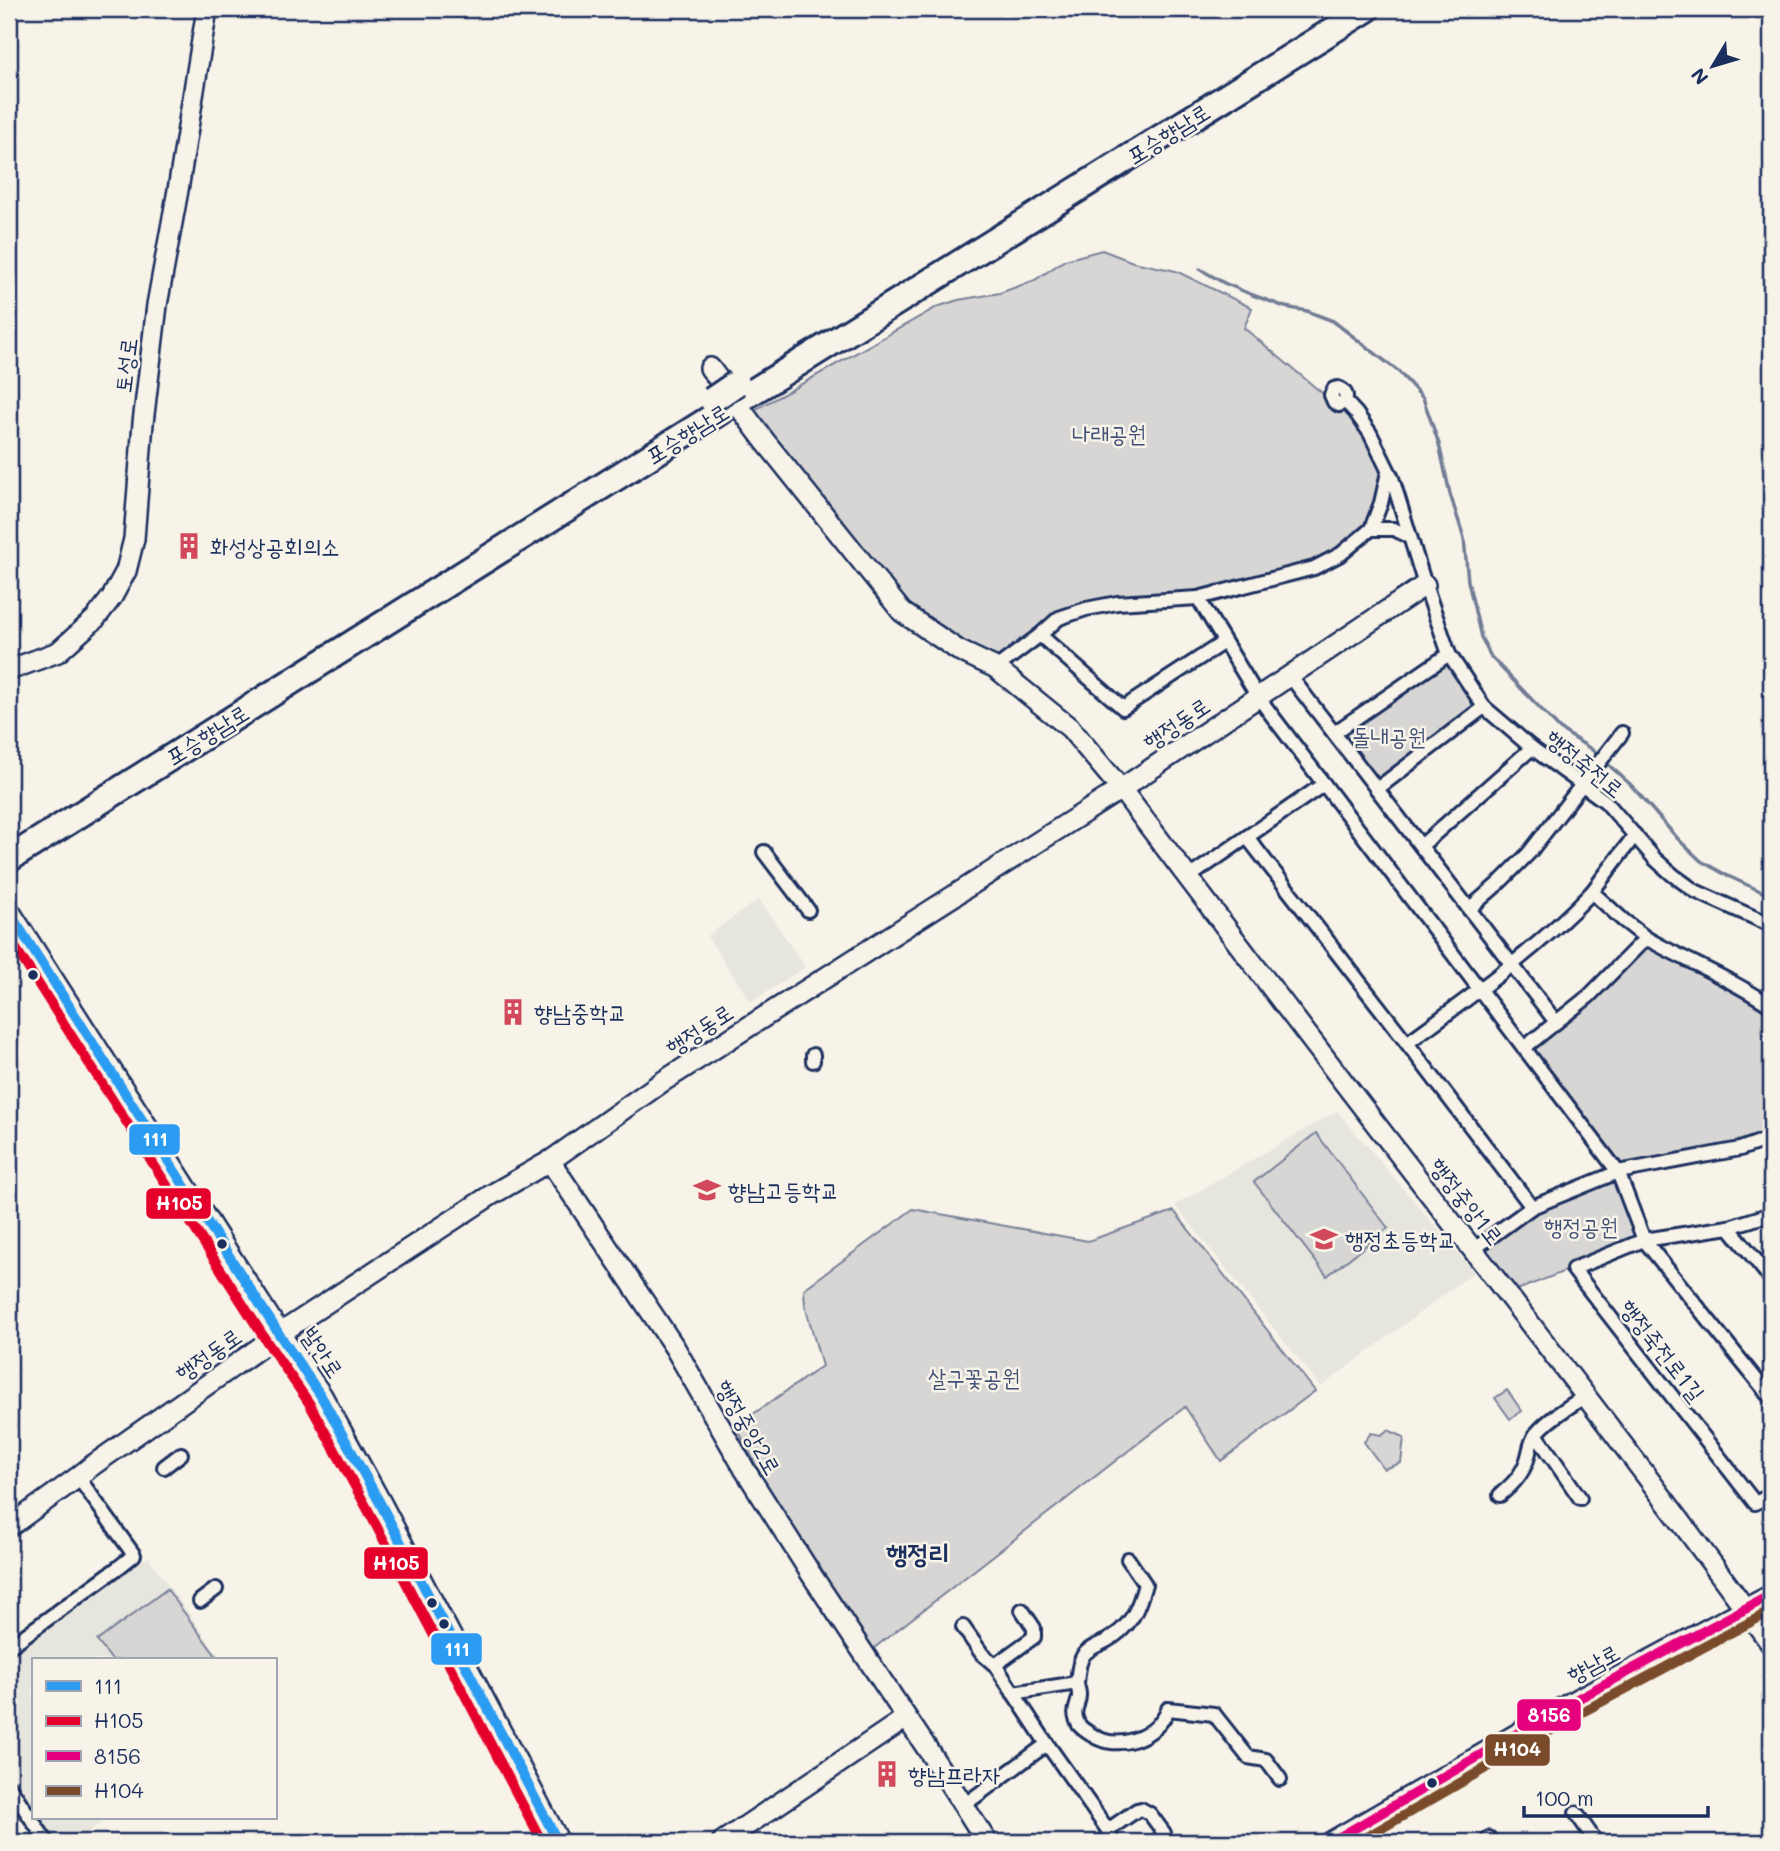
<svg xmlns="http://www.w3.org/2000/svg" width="1780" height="1851" viewBox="0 0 1780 1851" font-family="Mali,'Poor Story',sans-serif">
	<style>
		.built { fill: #e6e5de }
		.green { fill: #d7d6d4; stroke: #798299; stroke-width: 2 }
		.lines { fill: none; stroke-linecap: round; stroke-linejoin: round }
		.stream { stroke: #727c95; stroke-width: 3.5 }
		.street-casing { stroke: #1b2f5e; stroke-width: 18 }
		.secondary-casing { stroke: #1b2f5e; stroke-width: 24 }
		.primary-casing { stroke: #1b2f5e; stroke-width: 26 }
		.highway-casing { stroke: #1b2f5e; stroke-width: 30 }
		.street { stroke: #f7f3e8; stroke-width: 12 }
		.secondary { stroke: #f7f3e8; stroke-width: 19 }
		.primary { stroke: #f7f3e8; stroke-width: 21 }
		.highway { stroke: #f7f3e8; stroke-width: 24 }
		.highway-bridge-casing { stroke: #1b2f5e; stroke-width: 30; stroke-linecap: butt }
		.highway-bridge { stroke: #f7f3e8; stroke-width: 24 }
		.bus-1-casing { stroke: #f7f3e8; stroke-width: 16 }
		.bus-2-casing { stroke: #f7f3e8; stroke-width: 16 }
		.bus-3-casing { stroke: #f7f3e8; stroke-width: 16 }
		.bus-4-casing { stroke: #f7f3e8; stroke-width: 16 }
		.bus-1 { stroke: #2c9cf2; stroke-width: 10 }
		.bus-2 { stroke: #e4002b; stroke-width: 10 }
		.bus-3 { stroke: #e5007d; stroke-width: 10 }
		.bus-4 { stroke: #7a4b2a; stroke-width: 10 }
		.bus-dot { fill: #1b2f5e; stroke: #f7f3e8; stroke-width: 2.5 }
		.labels { text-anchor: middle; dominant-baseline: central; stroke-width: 5; stroke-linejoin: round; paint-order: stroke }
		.street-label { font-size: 23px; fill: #1b2f5e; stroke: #f7f3e8 }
		.park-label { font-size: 23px; fill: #415076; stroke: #f7f3e8 }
		.poi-label { font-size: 23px; fill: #1b2f5e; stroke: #f7f3e8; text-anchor: start }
		.quarter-label { font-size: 26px; font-weight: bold; fill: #1b2f5e; stroke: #f7f3e8 }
		.line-badge { stroke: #f7f3e8; stroke-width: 2.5 }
		.badge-label { font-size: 19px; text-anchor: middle; font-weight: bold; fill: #fff }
	</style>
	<rect width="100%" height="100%" fill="#f7f3e8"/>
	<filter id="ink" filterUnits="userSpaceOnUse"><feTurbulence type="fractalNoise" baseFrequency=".0143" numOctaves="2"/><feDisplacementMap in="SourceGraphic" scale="14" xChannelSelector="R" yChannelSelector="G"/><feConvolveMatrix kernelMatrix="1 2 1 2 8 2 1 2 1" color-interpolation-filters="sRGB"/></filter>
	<g filter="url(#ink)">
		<g class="built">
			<path d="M759,899L805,967L751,1002L707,936Z"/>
			<path d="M1337,1111L1474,1272L1321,1387L1175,1205Z"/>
			<path d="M148,1557L222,1660H33V1812L9,1776V1655Z"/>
			<path d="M37,1818H108L73,1842H54Z"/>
		</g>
		<g class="green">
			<path d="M1102,250L1133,262L1176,271L1252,308L1244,328L1370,433L1389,471L1371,529L1314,568L1165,600L1060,618L996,668L926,629L745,415L791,390L937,307L958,300L1000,293L1035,280L1065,260Z"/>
			<path d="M1449,654L1484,707L1377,789L1334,733Z"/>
			<path d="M1646,938L1771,1006V1138L1619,1172L1644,1240L1507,1294L1474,1249L1532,1207L1618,1172L1524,1048Z"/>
			<path d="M1316,1133L1388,1228L1327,1276L1254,1182Z"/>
			<path d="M913,1209L1088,1241L1174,1211L1315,1391L1221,1461L1185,1407L865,1655L813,1577L736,1426L822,1366L805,1305L804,1289Z"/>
			<path d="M1507,1390L1522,1411L1510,1419L1495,1398Z"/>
			<path d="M1388,1430L1404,1437L1401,1463L1384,1469L1364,1442L1371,1433L1381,1435Z"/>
			<path d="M167,1589L219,1660H112L97,1641Z"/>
		</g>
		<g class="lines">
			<path class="stream" d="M1200,269L1224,283L1250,294L1285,307L1307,311L1333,321L1398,371L1423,398L1439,444L1450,494L1464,538L1468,581L1481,637L1491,657L1560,729L1591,749L1630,784L1679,840L1701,861L1728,876L1771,896"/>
			<defs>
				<g id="street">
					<path d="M1345,401L1339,405L1334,402L1331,395L1334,389L1338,388C1344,390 1348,395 1345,401L1356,413L1370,433L1392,478L1425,585L1449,654L1484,707L1532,748L1606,802L1655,859L1673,875L1695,891L1771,925"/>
					<path d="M1371,529L1381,503L1388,472"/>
					<path d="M1198,598L1258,697L1618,1172L1644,1240L1771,1398"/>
					<path d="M1040,635L1123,708L1224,642"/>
					<path d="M996,668L1040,635L1059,618L1086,609L1117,603L1198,598L1314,568L1341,554L1371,529H1394L1410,537"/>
					<path d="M1290,676L1556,1022"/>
					<path d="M1334,733L1449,654"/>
					<path d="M1377,789L1484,707"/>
					<path d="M1635,835L1592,892L1623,920L1646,938"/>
					<path d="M1247,837L1407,1043"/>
					<path d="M1421,846L1532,748"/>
					<path d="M764,852L808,910"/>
					<path d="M1189,877L1324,784"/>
					<path d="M1469,909L1499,883L1529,853L1622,733"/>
					<path d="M1524,1048L1589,996L1646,938C1688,962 1732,979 1771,1006"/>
					<path d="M813,1055V1061"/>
					<path d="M1532,1207L1407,1043C1471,996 1537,950 1592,892"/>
					<path d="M1771,1214L1729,1227L1644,1240L1573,1269L1755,1503L1771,1495"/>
					<path d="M1729,1227L1771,1279"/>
					<path d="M1474,1249L1532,1207L1618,1172L1740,1149L1771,1138"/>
					<path d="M1536,1434L1580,1498"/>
					<path d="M164,1467L181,1454"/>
					<path d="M1500,1495C1512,1485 1522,1475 1527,1460C1530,1451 1530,1442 1536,1434C1548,1419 1569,1407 1585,1396"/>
					<path d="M200,1601L216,1589"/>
					<path d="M963,1627L982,1654L995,1665L1047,1744"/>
					<path d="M9,1647L119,1567L134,1555L78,1477"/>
					<path d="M995,1665L1034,1637V1628L1022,1610"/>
					<path d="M1077,1683C1077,1687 1079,1690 1079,1694C1080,1705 1070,1710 1079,1725C1082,1729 1087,1732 1092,1735C1118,1752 1157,1738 1168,1709L1214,1714L1248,1757L1266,1760L1280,1779"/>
					<path d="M1013,1693L1077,1683C1078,1675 1078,1664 1083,1656C1087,1649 1098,1645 1106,1641C1131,1627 1138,1610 1145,1584L1128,1559"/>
					<path d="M9,1786L47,1842"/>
					<path d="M964,1805L1047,1744L1110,1833L1111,1842"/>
					<path d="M1576,1813L1596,1842"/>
					<path d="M1108,1830L1137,1810L1141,1809L1150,1814L1164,1833"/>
					<path d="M1489,1838L1491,1842"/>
					<path d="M967,1842L981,1833"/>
				</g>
				<g id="secondary">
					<path d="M710,368L764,440L902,612L958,650L996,668L1070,728L1121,789C1167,849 1212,910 1258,970C1428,1195 1605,1415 1771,1644"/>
					<path d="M9,670L58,652L95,619L112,597L126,571L134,539L143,423L157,305L178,190L207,9"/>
					<path d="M550,1161L675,1348L745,1470L813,1577L930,1753L987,1842"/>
					<path d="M9,1527L78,1477L93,1465L279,1334L491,1195L550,1161L662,1082L1121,789L1425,585"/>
					<path d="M722,1842L906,1718"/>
					<path d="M1331,1842L1579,1698L1771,1595"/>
				</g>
				<path id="primary" d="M9,912L279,1334L321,1396L380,1503L558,1842"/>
				<g id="highway">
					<path d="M746,396L1367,9"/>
					<path d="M9,859L722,411"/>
				</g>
			</defs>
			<use href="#street" class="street-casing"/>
			<use href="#secondary" class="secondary-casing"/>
			<use href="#primary" class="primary-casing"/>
			<use href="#highway" class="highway-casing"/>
			<use href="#street" class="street"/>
			<use href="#secondary" class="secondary"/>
			<use href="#primary" class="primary"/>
			<use href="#highway" class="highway"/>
			<defs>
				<path id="highway-bridge" d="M712,400L737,383"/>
			</defs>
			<use href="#highway-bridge" class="highway-bridge-casing"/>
			<use href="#highway-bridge" class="highway-bridge"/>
			<defs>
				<path id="bus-1" d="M9,912L279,1334L321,1396L380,1503L558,1842"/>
				<path id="bus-2" d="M9,938L267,1342L309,1403L368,1510L542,1842"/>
				<path id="bus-3" d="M1331,1842L1579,1698L1771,1595"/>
				<path id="bus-4" d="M1358,1842L1586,1710L1771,1611"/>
			</defs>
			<use href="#bus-1" class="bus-1-casing"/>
			<use href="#bus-2" class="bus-2-casing"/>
			<use href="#bus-3" class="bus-3-casing"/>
			<use href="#bus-4" class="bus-4-casing"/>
			<use href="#bus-1" class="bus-1"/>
			<use href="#bus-2" class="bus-2"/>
			<use href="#bus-3" class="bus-3"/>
			<use href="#bus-4" class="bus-4"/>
		</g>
	</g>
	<defs>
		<symbol id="building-bare" viewBox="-9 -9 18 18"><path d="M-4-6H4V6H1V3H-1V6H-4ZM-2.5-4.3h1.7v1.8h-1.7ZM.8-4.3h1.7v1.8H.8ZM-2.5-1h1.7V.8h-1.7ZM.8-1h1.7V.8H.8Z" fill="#d1495b" stroke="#f7f3e8" stroke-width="2.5" paint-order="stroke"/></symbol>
		<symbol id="school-bare" viewBox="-9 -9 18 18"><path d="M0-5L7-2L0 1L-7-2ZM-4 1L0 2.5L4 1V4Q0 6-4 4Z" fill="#d1495b" stroke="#f7f3e8" stroke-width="2.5" paint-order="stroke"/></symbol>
	</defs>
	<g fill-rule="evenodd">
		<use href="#building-bare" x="170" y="527" width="38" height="38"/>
		<use href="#building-bare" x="494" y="993" width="38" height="38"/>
		<use href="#school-bare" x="688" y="1171" width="38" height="38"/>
		<use href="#school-bare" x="1305" y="1220" width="38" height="38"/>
		<use href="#building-bare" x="868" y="1755" width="38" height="38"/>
	</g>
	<g class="bus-dot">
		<circle cx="33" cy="975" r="6"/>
		<circle cx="222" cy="1244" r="6"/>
		<circle cx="432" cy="1603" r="6"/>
		<circle cx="444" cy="1624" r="6"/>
		<circle cx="1432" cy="1783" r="6"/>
	</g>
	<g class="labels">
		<g class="street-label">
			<text transform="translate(1168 133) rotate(-32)">포승향남로</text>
			<text transform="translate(125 365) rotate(-83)">토성로</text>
			<text transform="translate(687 433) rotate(-32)">포승향남로</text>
			<text transform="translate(1176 723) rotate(-34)">행정동로</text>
			<text transform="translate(207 734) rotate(-32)">포승향남로</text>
			<text transform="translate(1585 763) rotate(39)">행정죽전로</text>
			<text transform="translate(699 1029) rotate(-33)">행정동로</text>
			<text transform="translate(1467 1201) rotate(52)">행정중앙1로</text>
			<text transform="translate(1663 1350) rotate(52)">행정죽전로1길</text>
			<text transform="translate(323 1352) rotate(56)">발안로</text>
			<text transform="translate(208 1354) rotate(-35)">행정동로</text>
			<text transform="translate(749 1427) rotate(60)">행정중앙2로</text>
			<text transform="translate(1593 1663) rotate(-29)">향남로</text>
		</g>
		<g class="park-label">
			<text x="1109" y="433">나래공원</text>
			<text x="1389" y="736">돌내공원</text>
			<text x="1581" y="1226">행정공원</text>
			<text x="974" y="1377">살구꽃공원</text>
		</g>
		<g class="poi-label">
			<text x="210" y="546">화성상공회의소</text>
			<text x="534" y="1012">향남중학교</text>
			<text x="728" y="1190">향남고등학교</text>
			<text x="1345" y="1239">행정초등학교</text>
			<text x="908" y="1774">향남프라자</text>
		</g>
		<g class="quarter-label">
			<text x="918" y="1553">행정리</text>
		</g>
	</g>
	<g class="line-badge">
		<rect x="128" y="1123" width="53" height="33" rx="7" fill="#2c9cf2"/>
		<rect x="145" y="1187" width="67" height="33" rx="7" fill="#e4002b"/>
		<rect x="363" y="1546" width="66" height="34" rx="7" fill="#e4002b"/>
		<rect x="430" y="1632" width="53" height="34" rx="7" fill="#2c9cf2"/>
		<rect x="1516" y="1698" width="66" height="34" rx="7" fill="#e5007d"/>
		<rect x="1484" y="1733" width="67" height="34" rx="7" fill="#7a4b2a"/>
	</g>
	<g class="badge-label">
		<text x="155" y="1146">111</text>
		<text x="179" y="1210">H105</text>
		<text x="396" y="1570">H105</text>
		<text x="457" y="1656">111</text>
		<text x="1549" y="1722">8156</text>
		<text x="1517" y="1756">H104</text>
	</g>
	<rect width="1780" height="1851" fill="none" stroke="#f7f3e8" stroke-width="35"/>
	<rect x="18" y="18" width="1745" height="1816" fill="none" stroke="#1b2f5e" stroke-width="2.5" filter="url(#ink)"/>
	<rect x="32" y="1658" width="245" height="161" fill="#f7f3e8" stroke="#9fa5b1" stroke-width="2"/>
	<rect x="46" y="1681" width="35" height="10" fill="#2c9cf2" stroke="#9fa5b1" stroke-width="2"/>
	<text x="94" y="1694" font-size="21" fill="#1b2f5e">111</text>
	<rect x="46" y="1716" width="35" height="10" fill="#e4002b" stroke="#9fa5b1" stroke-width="2"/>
	<text x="94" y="1728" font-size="21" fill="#1b2f5e">H105</text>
	<rect x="46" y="1751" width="35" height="10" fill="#e5007d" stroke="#9fa5b1" stroke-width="2"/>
	<text x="94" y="1764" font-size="21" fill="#1b2f5e">8156</text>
	<rect x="46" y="1786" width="35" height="10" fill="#7a4b2a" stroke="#9fa5b1" stroke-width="2"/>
	<text x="94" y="1798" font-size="21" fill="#1b2f5e">H104</text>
	<g transform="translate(1713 66) rotate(232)" stroke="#f7f3e8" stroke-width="5" paint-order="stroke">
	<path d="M0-5L12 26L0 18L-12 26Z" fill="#1b2f5e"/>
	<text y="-10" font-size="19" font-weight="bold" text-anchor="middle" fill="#1b2f5e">N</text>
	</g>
	<path d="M1524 1806v10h184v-10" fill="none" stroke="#1b2f5e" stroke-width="3.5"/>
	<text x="1535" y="1806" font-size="21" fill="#1b2f5e" stroke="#f7f3e8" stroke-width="5" paint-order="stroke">100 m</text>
</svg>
